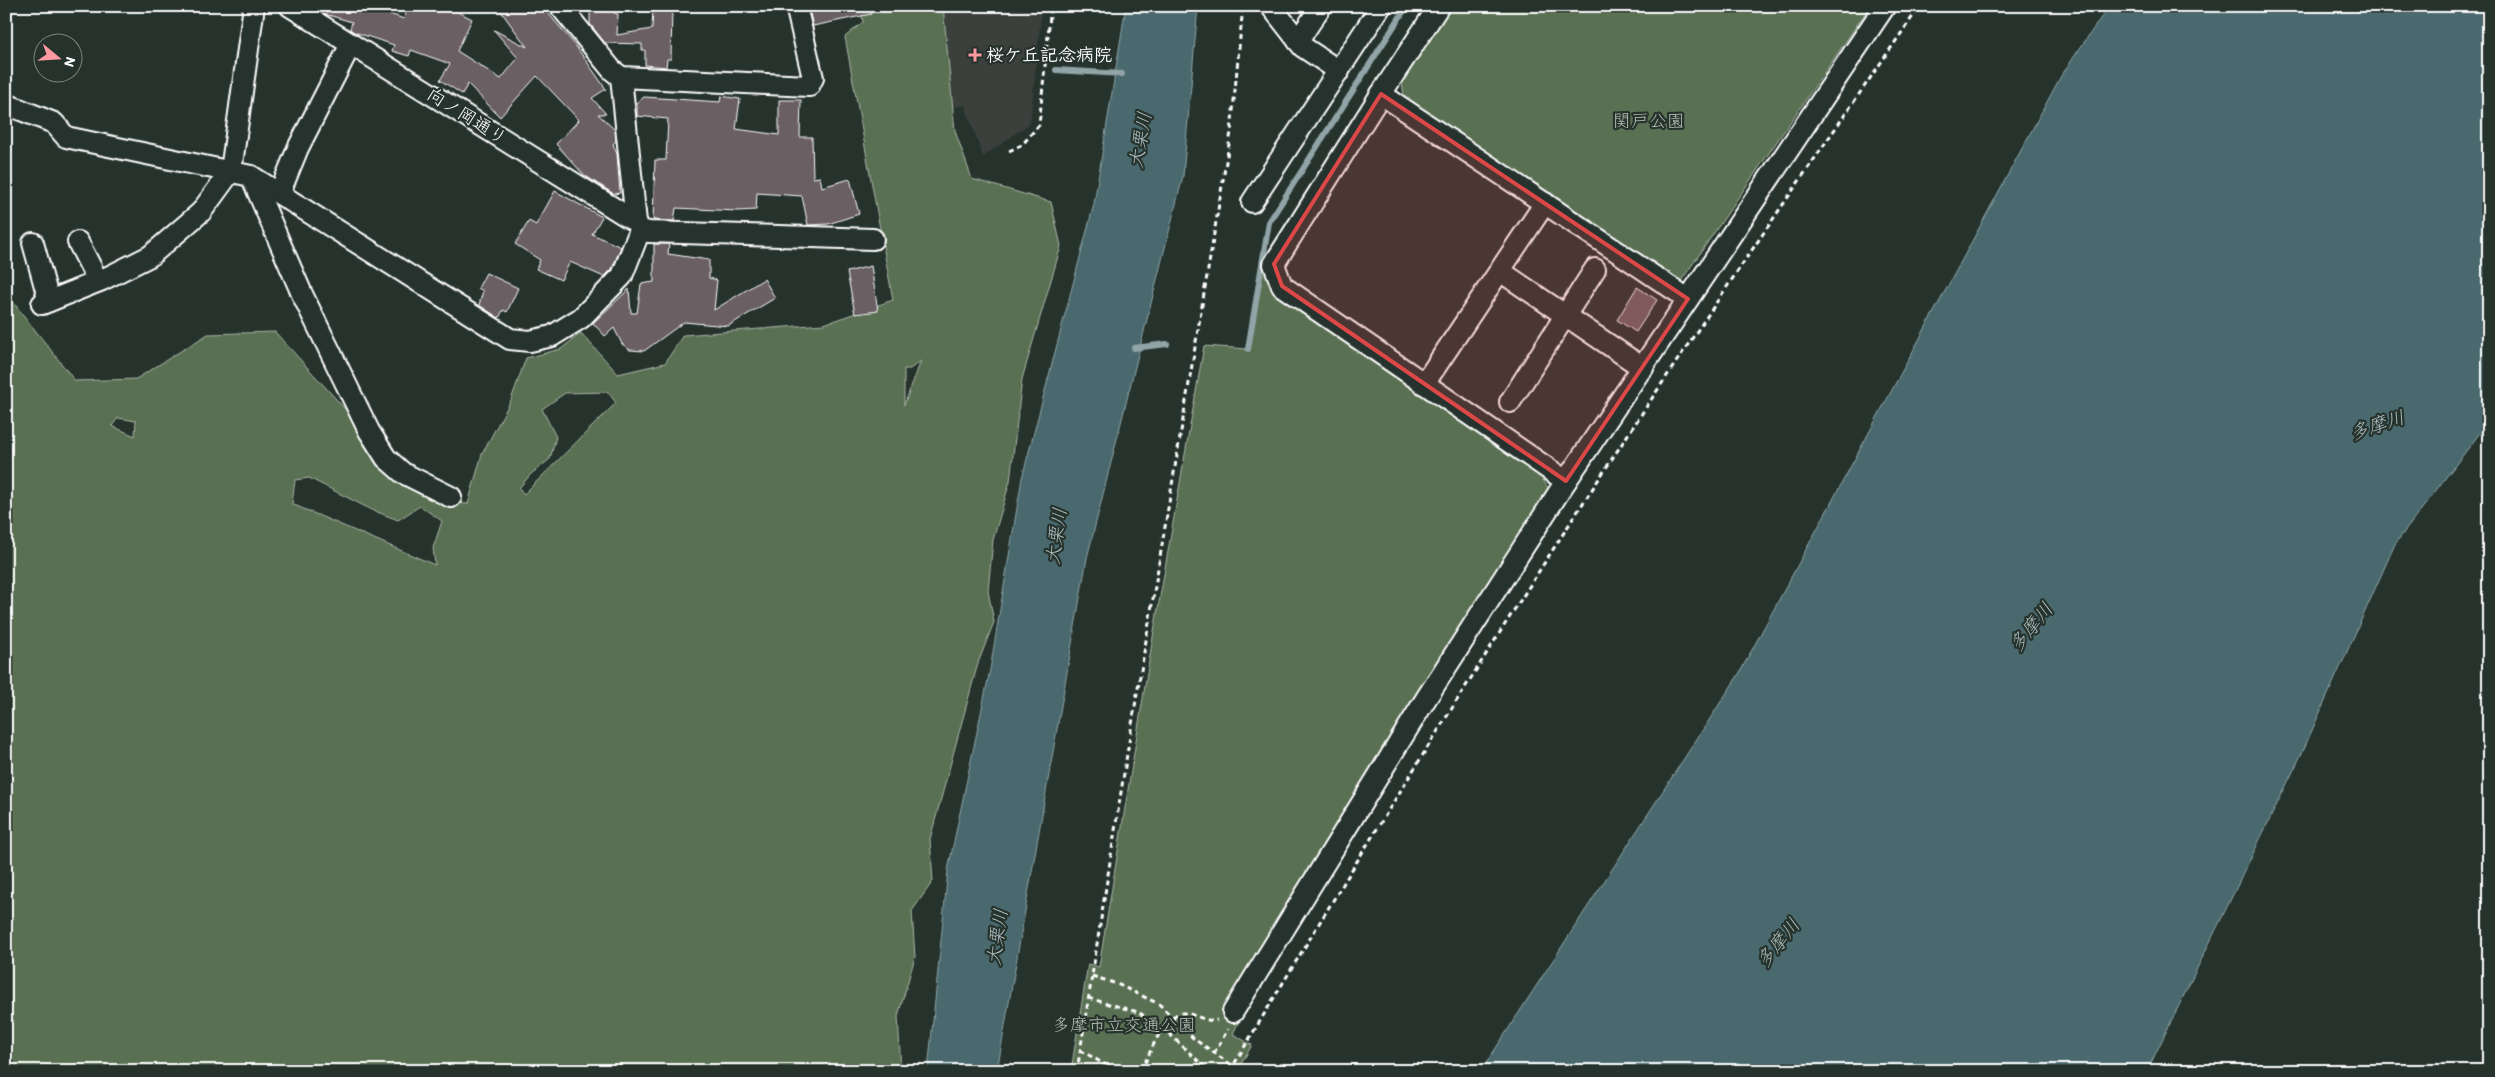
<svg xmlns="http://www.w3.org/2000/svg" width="2495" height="1077" viewBox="0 0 2495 1077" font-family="Itim,'Klee One',sans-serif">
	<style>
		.built { fill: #3a403e }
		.green { fill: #5a6f53; stroke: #acb7a9; fill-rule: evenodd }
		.water { fill: #48696e; stroke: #91a5a8 }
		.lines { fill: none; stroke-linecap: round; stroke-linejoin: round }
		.stream { stroke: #91a5a8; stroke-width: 6 }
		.building { fill: #6a5f64; stroke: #fff }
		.minor-casing { stroke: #fff; stroke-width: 24 }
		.path { stroke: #fff; stroke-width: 3; stroke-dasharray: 5 4; stroke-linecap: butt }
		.minor { stroke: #26332d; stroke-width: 20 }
		.marked { fill: #dc4848; fill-opacity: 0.2; stroke: #dc4848; stroke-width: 4; stroke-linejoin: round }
		.poi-dot { fill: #ff9aa2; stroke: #26332d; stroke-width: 2 }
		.labels { text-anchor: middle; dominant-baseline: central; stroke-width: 4.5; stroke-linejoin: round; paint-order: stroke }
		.poi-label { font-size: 18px; font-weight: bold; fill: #fff; stroke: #26332d; text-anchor: start }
		.street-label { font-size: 18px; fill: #fff; stroke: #26332d }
		.park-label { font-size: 18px; fill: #b5beb2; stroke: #26332d }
		.water-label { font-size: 19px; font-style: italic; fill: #adbcbe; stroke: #26332d }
	</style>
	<rect width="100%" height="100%" fill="#26332d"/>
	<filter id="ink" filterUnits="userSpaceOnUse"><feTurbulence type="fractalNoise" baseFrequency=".02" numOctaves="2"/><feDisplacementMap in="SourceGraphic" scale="10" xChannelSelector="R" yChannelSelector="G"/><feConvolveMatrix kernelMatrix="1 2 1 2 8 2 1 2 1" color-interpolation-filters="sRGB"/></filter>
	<g filter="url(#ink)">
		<path class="built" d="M901,6H1042L1030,123L983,157L965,105L928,111Z"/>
		<g class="green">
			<path d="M860,6H943L955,131L972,179L1051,202L1061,246L1022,379L1010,481L993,540L988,591L994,622L978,663L930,839L933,881L912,911L915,957L898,1016L901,1071H6V293L75,381L136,379L208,334L275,332L357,422L452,503L468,504L482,454L511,400L526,358L561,349L581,333L618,374L665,363L683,335L824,324L893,300L845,37L863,22ZM921,361L904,405V369H910ZM608,392L616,403L524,494L519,488L531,474L550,459L556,437L542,409L565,393ZM118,418L136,421L135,436L112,426ZM309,478L372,510L398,520L420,506L442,521L433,548L435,565L292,504L295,480Z"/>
			<path d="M1451,6H1870L1681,281L1404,96L1402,83Z"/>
			<path d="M1262,263L1274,264L1282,287L1541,476L1549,490L1241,1017L1233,1034L1252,1045L1237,1071H1071L1088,964L1099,967L1153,637L1204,346L1248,349Z"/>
		</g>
		<g class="water">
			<path d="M1126,6H1198L1183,176L1087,558L997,1071H928L948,870L990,670L1022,478L1094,204Z"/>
			<path d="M2109,6H2489V421L2395,544L2301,755L2147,1071H1481L1739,674L2061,76Z"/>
		</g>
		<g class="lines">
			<g class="stream">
				<path d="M1056,70L1122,74"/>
				<path d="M1134,348L1167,344"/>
				<path d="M1248,349L1269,222L1407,6"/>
			</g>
		</g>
		<g class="building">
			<path d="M313,6H367L404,19L408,6H446L472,19L457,51L501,79L518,58L494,30L527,47L497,6H542L575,45L606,89L592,98L606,114H598L615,130L616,141L613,144L617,154L620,193L614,194L584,175L556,144L579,120L537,76L500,117L468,84L462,94L440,80L450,64L411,50L409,56L392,51L394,45L354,32L350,29L352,22L325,14Z"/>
			<path d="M595,6H614V13L618,14L617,35L652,29L653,6L672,7L671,59H667L666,67L645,65V50H642V44L605,43L590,24V8Z"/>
			<path d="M808,6H870L871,14L813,26Z"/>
			<path d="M721,96L740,99L736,129L779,135V100H801L800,137H812L813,178L820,177L822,187L850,179L859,214L828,224L808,225L802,196L757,193L756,210L737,211L676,208L674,221L653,220L655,160H666L668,119L637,116V103L644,97L720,102Z"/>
			<path d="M555,191L602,217L592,234L621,247L612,269L604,277L570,262L561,280L536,269L540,260L515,244L529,221L536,225Z"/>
			<path d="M654,244H669L668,254L709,260V278L717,280L714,310L764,279L775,298L728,326L684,322L644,351L630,350L622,344L614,328L605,336L593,323L629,289L631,313H637L641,284L654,282Z"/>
			<path d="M871,266L878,311L855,314L847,272Z"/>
			<path d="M486,273L518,288L507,312L503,310L499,318L479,305L483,291L478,288Z"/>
			<path d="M1637,287L1657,300L1636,332L1617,320Z"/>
		</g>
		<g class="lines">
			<defs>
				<g id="minor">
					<path d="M290,6L636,222L640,230"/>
					<path d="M560,6L612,70L621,77L809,86L813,78L796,6"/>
					<path d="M1271,6L1303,47L1339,71"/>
					<path d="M1439,6L1381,94L1274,264L1282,286L1566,481"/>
					<path d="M1298,41L1321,6"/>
					<path d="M621,77L636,222"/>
					<path d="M1381,94L1688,299"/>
					<path d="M6,104L54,123L66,137L251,176L510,339L530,341L552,336L581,318L622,276L640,230"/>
					<path d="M251,176L302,294L369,431L386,458L403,473L451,497"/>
					<path d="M280,192L298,148L351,44"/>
					<path d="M1252,202L1381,6"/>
					<path d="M640,230L649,232L873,239"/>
					<path d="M78,242L98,281"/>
					<path d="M33,243L49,301"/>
					<path d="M1500,271L1643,368"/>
					<path d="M42,304L102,280L150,256L201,212L231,171L254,6"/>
					<path d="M1424,384L1545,203"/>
					<path d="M1510,402L1595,269"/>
					<path d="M1233,1012L1427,697L1566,481L1885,6"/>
				</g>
			</defs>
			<use href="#minor" class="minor-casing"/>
			<g class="path">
				<path d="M1009,151L1022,145L1039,125L1051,6"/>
				<path d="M1092,976L1117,984L1159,1004L1194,1039L1233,1066"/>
				<path d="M1088,998L1138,1012L1163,1028L1209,1071"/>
				<path d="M1080,1050L1116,1071"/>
				<path d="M1214,1053L1228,1029"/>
				<path d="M1077,1071L1127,754L1231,132L1243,6"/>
				<path d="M1141,1071C1149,1056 1164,1013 1183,1013C1194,1013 1206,1023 1217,1020"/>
				<path d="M1230,1071C1385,812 1545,555 1714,306C1782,205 1851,106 1920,6"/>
			</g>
			<use href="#minor" class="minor"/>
		</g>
	</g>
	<path class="marked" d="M1381,94L1688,299L1566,481L1282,286L1274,264Z"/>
	<path class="poi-dot" d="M972.5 47.5h5v5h5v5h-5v5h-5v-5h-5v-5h5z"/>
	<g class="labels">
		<g class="poi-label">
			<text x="986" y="55">桜ケ丘記念病院</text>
		</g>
		<g class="street-label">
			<text transform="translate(467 116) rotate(32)">向ノ岡通り</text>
		</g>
		<g class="park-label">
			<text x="1649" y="121">関戸公園</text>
			<text x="1124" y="1025">多摩市立交通公園</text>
		</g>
		<g class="water-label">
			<text transform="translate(1140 140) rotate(-80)">大栗川</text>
			<text transform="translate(2377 425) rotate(-18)">多摩川</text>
			<text transform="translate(1056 536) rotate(-82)">大栗川</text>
			<text transform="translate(2031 627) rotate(-51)">多摩川</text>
			<text transform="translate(997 937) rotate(-82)">大栗川</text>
			<text transform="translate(1778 943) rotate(-51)">多摩川</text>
		</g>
	</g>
	<rect width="2495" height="1077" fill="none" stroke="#26332d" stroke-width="25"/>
	<rect x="12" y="12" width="2470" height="1052" fill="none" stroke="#fff" stroke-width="2" filter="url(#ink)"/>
	<g transform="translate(58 58) rotate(108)"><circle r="24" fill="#26332d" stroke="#7d8581"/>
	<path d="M0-4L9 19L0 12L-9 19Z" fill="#ff9aa2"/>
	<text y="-8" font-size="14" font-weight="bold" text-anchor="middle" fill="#ffffff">N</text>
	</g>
</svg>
